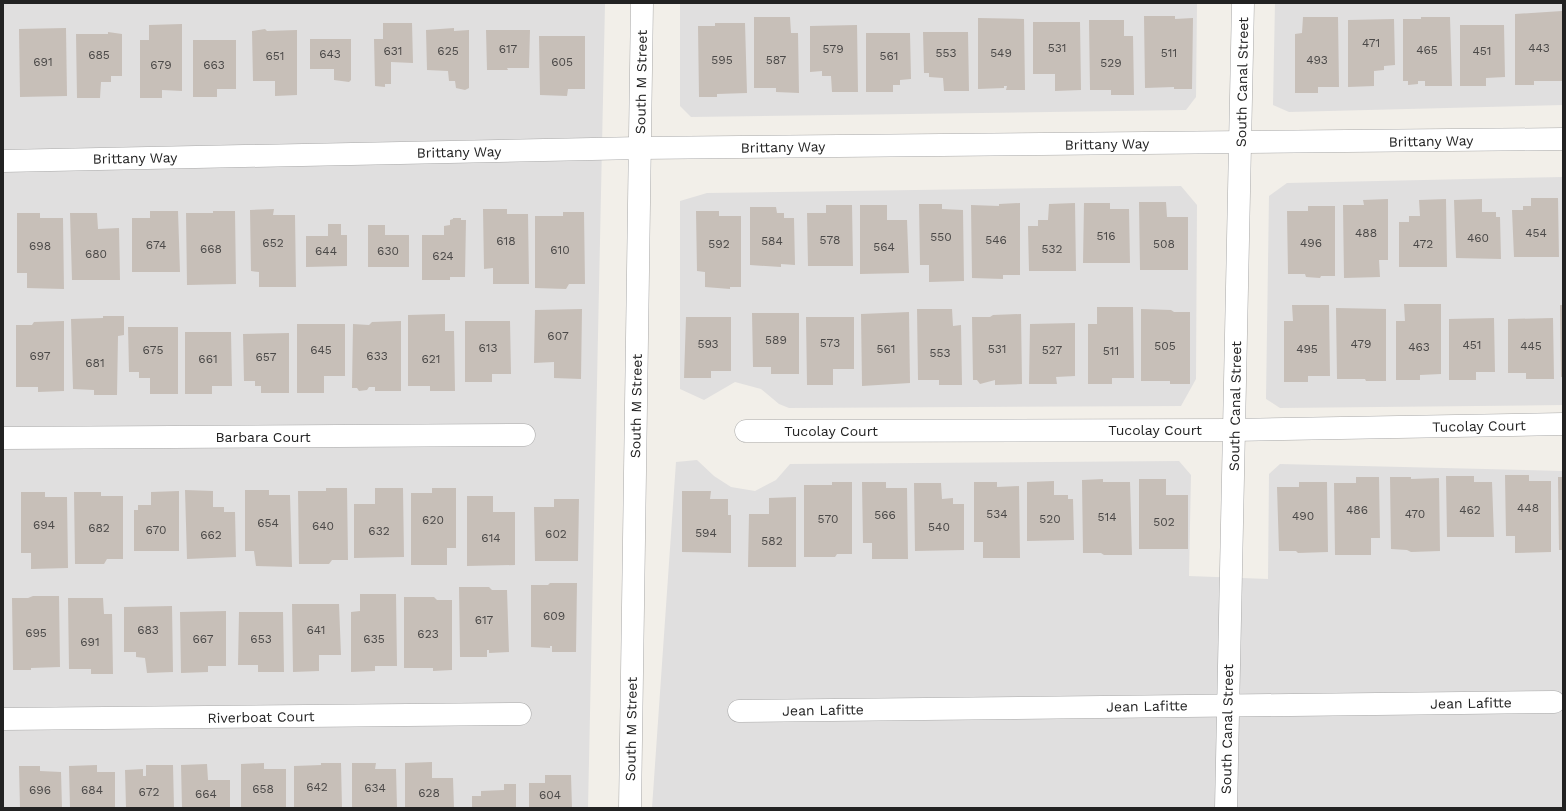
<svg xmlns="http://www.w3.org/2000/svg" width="1566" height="811" viewBox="0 0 1566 811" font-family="'Work Sans',sans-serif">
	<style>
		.residential { fill: #e0dfdf }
		.building { fill: #c7bfb8 }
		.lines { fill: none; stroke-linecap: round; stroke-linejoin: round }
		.minor-casing { stroke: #a9a9a9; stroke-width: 23 }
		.minor { stroke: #fff; stroke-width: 22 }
		.labels { text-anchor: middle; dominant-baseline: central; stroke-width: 3; stroke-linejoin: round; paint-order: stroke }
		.number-label { font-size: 12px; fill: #4b4948 }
		.street-label { font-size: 14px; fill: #222; stroke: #fff }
	</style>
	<rect width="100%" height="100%" fill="#f2efe9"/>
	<g class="residential">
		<path d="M3,3H605L588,808H3Z"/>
		<path d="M680,3H1197L1196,97L1186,110L691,117L680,106Z"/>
		<path d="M1275,3H1563V105L1289,112L1273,105Z"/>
		<path d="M1563,177V405L1280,408L1266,399L1269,196L1287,183Z"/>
		<path d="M1181,186L1197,205L1196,379L1181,406L789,408L779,404L761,389L735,382L704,400L680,389V201L707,193Z"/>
		<path d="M697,460L714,476L731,487L755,491L776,480L790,464L1179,461L1191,475L1189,576L1268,579L1269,474L1280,464L1563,471V808H652L676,462Z"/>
	</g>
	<g class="building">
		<path d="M1562,11L1563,81H1534V85H1515V14Z"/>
		<path d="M1144,16H1175V19L1193,18L1192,89H1174V87L1145,88Z"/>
		<path d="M754,17H790L791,33H798L799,93L776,92V88H754Z"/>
		<path d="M1303,17H1338L1339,87H1318V93H1295V34L1302,33Z"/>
		<path d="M1421,17H1450L1452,86H1425V81H1418V84L1408,85V81H1403V19H1421Z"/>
		<path d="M978,18L1024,19L1025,90H1006L1007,86H1004V88L978,89Z"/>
		<path d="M1394,19L1395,65L1384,66V70L1374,71V86L1348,87V20Z"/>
		<path d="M1089,20H1124V36H1133L1134,95H1111V90H1090Z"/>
		<path d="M1033,22H1080L1081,90L1055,91V74H1033Z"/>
		<path d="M383,23H412L413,63L391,62V84H385V87L375,86L374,39H383Z"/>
		<path d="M715,23H745L747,93L717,94V97H699L698,26H715Z"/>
		<path d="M182,24V91L162,90V98H140V40H149V25Z"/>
		<path d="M857,25L858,92H832L831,76H822V71L810,72V26Z"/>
		<path d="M1460,25H1504L1505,77L1486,78V86H1460Z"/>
		<path d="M66,28L67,96L20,97L19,29Z"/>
		<path d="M454,28V31L469,30V88L465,90L456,88L455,81H449L448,71L427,70L426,30Z"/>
		<path d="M265,29L267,31L297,30V95L275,96V81H253L252,31Z"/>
		<path d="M486,30H530L529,68H507L508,70H487Z"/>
		<path d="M108,32L122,34V76H111V82H101L100,98H77L76,34H108Z"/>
		<path d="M923,32H968L969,91H944L943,78L929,77V73H924Z"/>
		<path d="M866,33H910L911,79L900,80V85H893V92H866Z"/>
		<path d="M539,36H585V89H568L567,96L540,95Z"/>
		<path d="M310,39H351V80L349,82L334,80V69H310Z"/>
		<path d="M193,40H236V89H217V97H193Z"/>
		<path d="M1531,198H1558L1559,257H1514L1512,210H1523V206H1531Z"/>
		<path d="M1388,199V260H1379L1380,277L1344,278L1343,205H1364L1363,200Z"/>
		<path d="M1446,199L1447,267H1399V222H1409V216H1420L1419,200Z"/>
		<path d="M1482,199V212H1496V217H1500L1501,259L1456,258L1454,200Z"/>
		<path d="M1139,202H1166L1167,217H1188V270H1140Z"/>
		<path d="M1020,203V275H1003V279L972,278L971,205L999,206V204Z"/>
		<path d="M1075,203L1076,271H1029L1028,226H1038V220H1048L1049,204Z"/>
		<path d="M1084,203H1110V209H1129L1130,263H1083Z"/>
		<path d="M919,204H942V209L963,210L964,281L929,282V265H920Z"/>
		<path d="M826,205H852L853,266H808L807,213H826Z"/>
		<path d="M860,205H887V220H907L909,273L860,274Z"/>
		<path d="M1308,206H1335V276H1321L1320,278L1306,277L1305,274H1288L1287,211H1308Z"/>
		<path d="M750,207H776L777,213H784V218H794L795,265L781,264V267L750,265Z"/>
		<path d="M274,209L273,215H295L296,287H259V272L251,271L250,210Z"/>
		<path d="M483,209H507V214H528L529,284H493V268L484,269Z"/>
		<path d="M150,211H178L180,272H132V218H150Z"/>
		<path d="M213,211H235L236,284L187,285L186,213H213Z"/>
		<path d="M696,211H719V216H741V287H730V289L705,287V272L697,271Z"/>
		<path d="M563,212H584L585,284H569L566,289L535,288V216H563Z"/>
		<path d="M17,213H40V218H63L64,289L27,288V273H17Z"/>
		<path d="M70,213H97L98,229L119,228L120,280H72Z"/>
		<path d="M453,218H461V220H466L465,277H450V280H422V235H444V226L450,225V220L453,219Z"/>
		<path d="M328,224H341V235H347V266L306,267V236H328Z"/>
		<path d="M368,225H385V235H409V267H368Z"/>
		<path d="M1404,304H1441V374L1420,375V380H1396V321H1405Z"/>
		<path d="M1292,305H1329L1330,376H1308V382H1284V321H1293Z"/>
		<path d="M1560,305H1563V377H1561Z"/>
		<path d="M1097,307H1133L1134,378H1112V384H1088V324H1097Z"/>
		<path d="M1336,308L1386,309V381H1366L1365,379H1337Z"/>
		<path d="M582,309L581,379L554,378V362L534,363L535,310Z"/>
		<path d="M917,309H952L953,326L961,325L962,385H939V380H918Z"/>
		<path d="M1141,309L1171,310L1174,312H1190V384H1170V381H1141Z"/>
		<path d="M909,312L910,383L862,386L861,314Z"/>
		<path d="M752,313H799V374H771V367H753Z"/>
		<path d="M445,314V331H454L455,391H430V386H408V315Z"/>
		<path d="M1021,314L1022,384L995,385V380L980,384L977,380H973L972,317H990L993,315Z"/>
		<path d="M103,316H124V335L118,336L117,395H94V390L73,389L71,319L103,318Z"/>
		<path d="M686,317H731V371H711V378H684Z"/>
		<path d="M806,317H854V369H833V385H807Z"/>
		<path d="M1494,318L1495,372H1476V380H1449V319Z"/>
		<path d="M1553,318L1554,379H1526V373H1508V319Z"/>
		<path d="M64,321V391L38,392V387H16V325H32L34,322Z"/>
		<path d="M401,321V391H375V387H369L367,390L359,391L357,388H352L353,324L369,325L372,322Z"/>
		<path d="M465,321H510L511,374H492V382H465Z"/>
		<path d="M1075,323V376L1056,377L1057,384H1029L1030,324Z"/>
		<path d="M297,324H345V376H324V393H297Z"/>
		<path d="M128,327H178V394H150V378H139V372H129Z"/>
		<path d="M185,332H231L232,386H212V394H185Z"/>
		<path d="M289,333V393H261V386H255V381H244L243,334Z"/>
		<path d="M1505,475H1529V481H1551V552L1515,553V536H1506Z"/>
		<path d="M1446,476H1474V482H1492L1494,537H1447Z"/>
		<path d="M1356,477H1379L1380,538H1371V555H1335L1334,483H1356Z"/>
		<path d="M1390,477H1411V479L1439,478L1440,551L1411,552L1407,550L1391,549Z"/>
		<path d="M1558,477H1563V550H1559Z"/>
		<path d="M1103,479V482H1130L1132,555H1104L1101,553H1083L1082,480Z"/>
		<path d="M1139,479H1166V495H1188V549H1139Z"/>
		<path d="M1054,481V495H1068V499H1073L1074,540L1027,541V482Z"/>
		<path d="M832,482H852V554H837L835,557H804V485H832Z"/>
		<path d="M862,482H886V488H907L908,559H872V543H863Z"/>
		<path d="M974,482H997V487L1019,486L1020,558H983V542H974Z"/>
		<path d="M1299,482H1327L1328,552L1298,553L1296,551H1279L1277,487H1299Z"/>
		<path d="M914,483H941L942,499L953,498V504H964V550L915,551Z"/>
		<path d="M326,488H347L348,560H332L329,564H299L298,491H326Z"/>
		<path d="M375,488H403L404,557L354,558V504H375Z"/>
		<path d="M432,488H456V548H447V565H411V493H432Z"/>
		<path d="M185,490L213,491V507H224V512H235L236,557L187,559Z"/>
		<path d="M245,490H269V495H290L292,567L256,566L254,551H245Z"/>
		<path d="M179,491V551H134V510H138V505H151V492Z"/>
		<path d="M682,491H711L710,499H728V515H731V553L682,552Z"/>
		<path d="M21,492H45V497H67L68,568L31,569V553H21Z"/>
		<path d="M74,492H101V496H123V559H107L104,564H75Z"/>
		<path d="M467,496H493V512H515V565L467,566Z"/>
		<path d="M796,497V567H748L749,514H769V498Z"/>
		<path d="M554,499H579L578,561H535L534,507H554Z"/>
		<path d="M550,583H577L576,652H552V646H550V648L531,647V585H548Z"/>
		<path d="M459,587H489L492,590H507L509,652L489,653V650H487V657H460Z"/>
		<path d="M360,594H396L397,666H375V671L351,672V612L360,611Z"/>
		<path d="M33,596H59L60,667L31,668V670H13L12,598H28Z"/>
		<path d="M404,597H434L437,600H452V670L433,671V668H404Z"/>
		<path d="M68,598H103L104,614H112L113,674H91V669H69Z"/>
		<path d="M292,604H339L341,655H319V671L293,672Z"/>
		<path d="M172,606L173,672L147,673L145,658L136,657V652H124V607Z"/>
		<path d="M226,611V666H208V672L181,673L180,612Z"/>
		<path d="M239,612H283L284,672H258V665H238Z"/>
		<path d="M432,762V778H453L454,808H405V763Z"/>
		<path d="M264,763V769H286V808H241V764Z"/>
		<path d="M321,763H341L342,808H294V766L321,765Z"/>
		<path d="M352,763H376L375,769H396L397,808H352Z"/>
		<path d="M207,764L208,780H230V808H182L181,765Z"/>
		<path d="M97,765V772H115V808H70L69,766Z"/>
		<path d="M146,765H173L174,808H126L125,770L143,769V776H146Z"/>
		<path d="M19,766H40V771L61,772L62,808H20Z"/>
		<path d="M545,775H571L572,808H529V783H545Z"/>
		<path d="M504,784H516V808H472V796H481V791L504,790Z"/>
	</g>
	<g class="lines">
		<defs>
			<g id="minor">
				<path d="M3,161L640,148L1563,139"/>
				<path d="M746,431L1234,430L1563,424"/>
				<path d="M3,438L524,435"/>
				<path d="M739,711L1554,702"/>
				<path d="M3,719L520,714"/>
				<path d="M630,808L642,3"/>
				<path d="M1226,808L1243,3"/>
			</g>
		</defs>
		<use href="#minor" class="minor-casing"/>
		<use href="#minor" class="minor"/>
	</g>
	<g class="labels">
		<g class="number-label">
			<text x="1371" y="43">471</text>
			<text x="1057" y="48">531</text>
			<text x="1539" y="48">443</text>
			<text x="508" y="49">617</text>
			<text x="833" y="49">579</text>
			<text x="1427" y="50">465</text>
			<text x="393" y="51">631</text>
			<text x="448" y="51">625</text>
			<text x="1482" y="51">451</text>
			<text x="946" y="53">553</text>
			<text x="1001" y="53">549</text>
			<text x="1169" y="53">511</text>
			<text x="330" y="54">643</text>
			<text x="99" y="55">685</text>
			<text x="275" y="56">651</text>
			<text x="889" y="56">561</text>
			<text x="722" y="60">595</text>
			<text x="776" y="60">587</text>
			<text x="1317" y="60">493</text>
			<text x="43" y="62">691</text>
			<text x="562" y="62">605</text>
			<text x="1111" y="63">529</text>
			<text x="161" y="65">679</text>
			<text x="214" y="65">663</text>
			<text x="1366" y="233">488</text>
			<text x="1536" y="233">454</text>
			<text x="1106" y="236">516</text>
			<text x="941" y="237">550</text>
			<text x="1478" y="238">460</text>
			<text x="830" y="240">578</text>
			<text x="996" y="240">546</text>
			<text x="506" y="241">618</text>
			<text x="772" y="241">584</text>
			<text x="273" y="243">652</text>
			<text x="1311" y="243">496</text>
			<text x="719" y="244">592</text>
			<text x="1164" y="244">508</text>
			<text x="1423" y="244">472</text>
			<text x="156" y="245">674</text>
			<text x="40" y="246">698</text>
			<text x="884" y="247">564</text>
			<text x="211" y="249">668</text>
			<text x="1052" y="249">532</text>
			<text x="560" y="250">610</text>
			<text x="326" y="251">644</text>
			<text x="388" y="251">630</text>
			<text x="96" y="254">680</text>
			<text x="443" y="256">624</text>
			<text x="558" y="336">607</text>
			<text x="776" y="340">589</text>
			<text x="830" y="343">573</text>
			<text x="708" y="344">593</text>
			<text x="1361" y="344">479</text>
			<text x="1472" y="345">451</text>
			<text x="1165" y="346">505</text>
			<text x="1531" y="346">445</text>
			<text x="1419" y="347">463</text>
			<text x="488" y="348">613</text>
			<text x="886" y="349">561</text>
			<text x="997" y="349">531</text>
			<text x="1307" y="349">495</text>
			<text x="153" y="350">675</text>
			<text x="321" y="350">645</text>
			<text x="1052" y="350">527</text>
			<text x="1111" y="351">511</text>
			<text x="940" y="353">553</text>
			<text x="40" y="356">697</text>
			<text x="377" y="356">633</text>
			<text x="266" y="357">657</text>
			<text x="208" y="359">661</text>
			<text x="431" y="359">621</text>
			<text x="95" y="363">681</text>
			<text x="1528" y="508">448</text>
			<text x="1357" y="510">486</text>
			<text x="1470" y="510">462</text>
			<text x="997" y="514">534</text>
			<text x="1415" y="514">470</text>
			<text x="885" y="515">566</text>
			<text x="1303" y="516">490</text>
			<text x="1107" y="517">514</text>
			<text x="828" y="519">570</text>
			<text x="1050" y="519">520</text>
			<text x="433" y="520">620</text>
			<text x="1164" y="522">502</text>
			<text x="268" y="523">654</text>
			<text x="44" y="525">694</text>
			<text x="323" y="526">640</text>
			<text x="939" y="527">540</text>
			<text x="99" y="528">682</text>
			<text x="156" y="530">670</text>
			<text x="379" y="531">632</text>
			<text x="706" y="533">594</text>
			<text x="556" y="534">602</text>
			<text x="211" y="535">662</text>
			<text x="491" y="538">614</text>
			<text x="772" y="541">582</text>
			<text x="554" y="616">609</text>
			<text x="484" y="620">617</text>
			<text x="148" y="630">683</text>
			<text x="316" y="630">641</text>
			<text x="36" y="633">695</text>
			<text x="428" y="634">623</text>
			<text x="203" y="639">667</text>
			<text x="261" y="639">653</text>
			<text x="374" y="639">635</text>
			<text x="90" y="642">691</text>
			<text x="317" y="787">642</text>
			<text x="375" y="788">634</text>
			<text x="263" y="789">658</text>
			<text x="40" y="790">696</text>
			<text x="92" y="790">684</text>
			<text x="149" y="792">672</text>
			<text x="429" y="793">628</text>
			<text x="206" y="794">664</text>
			<text x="550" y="795">604</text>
		</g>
		<g class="street-label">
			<text transform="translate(641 82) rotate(-89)">South M Street</text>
			<text transform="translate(1242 82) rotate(-89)">South Canal Street</text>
			<text transform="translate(1431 141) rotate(-1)">Brittany Way</text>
			<text transform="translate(1107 144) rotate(-1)">Brittany Way</text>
			<text transform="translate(783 147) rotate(-1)">Brittany Way</text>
			<text transform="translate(459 152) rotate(-1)">Brittany Way</text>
			<text transform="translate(135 158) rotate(-1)">Brittany Way</text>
			<text transform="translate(636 406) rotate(-89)">South M Street</text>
			<text transform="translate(1235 406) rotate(-89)">South Canal Street</text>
			<text transform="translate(1479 426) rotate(-1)">Tucolay Court</text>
			<text x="1155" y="430">Tucolay Court</text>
			<text x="831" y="431">Tucolay Court</text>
			<text x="263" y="437">Barbara Court</text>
			<text transform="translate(1471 703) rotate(-1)">Jean Lafitte</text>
			<text transform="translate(1147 706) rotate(-1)">Jean Lafitte</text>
			<text transform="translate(823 710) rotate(-1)">Jean Lafitte</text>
			<text transform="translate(261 717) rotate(-1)">Riverboat Court</text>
			<text transform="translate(631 729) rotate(-89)">South M Street</text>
			<text transform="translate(1227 729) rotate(-89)">South Canal Street</text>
		</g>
	</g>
	<rect width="1566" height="811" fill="none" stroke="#222222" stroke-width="8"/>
</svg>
